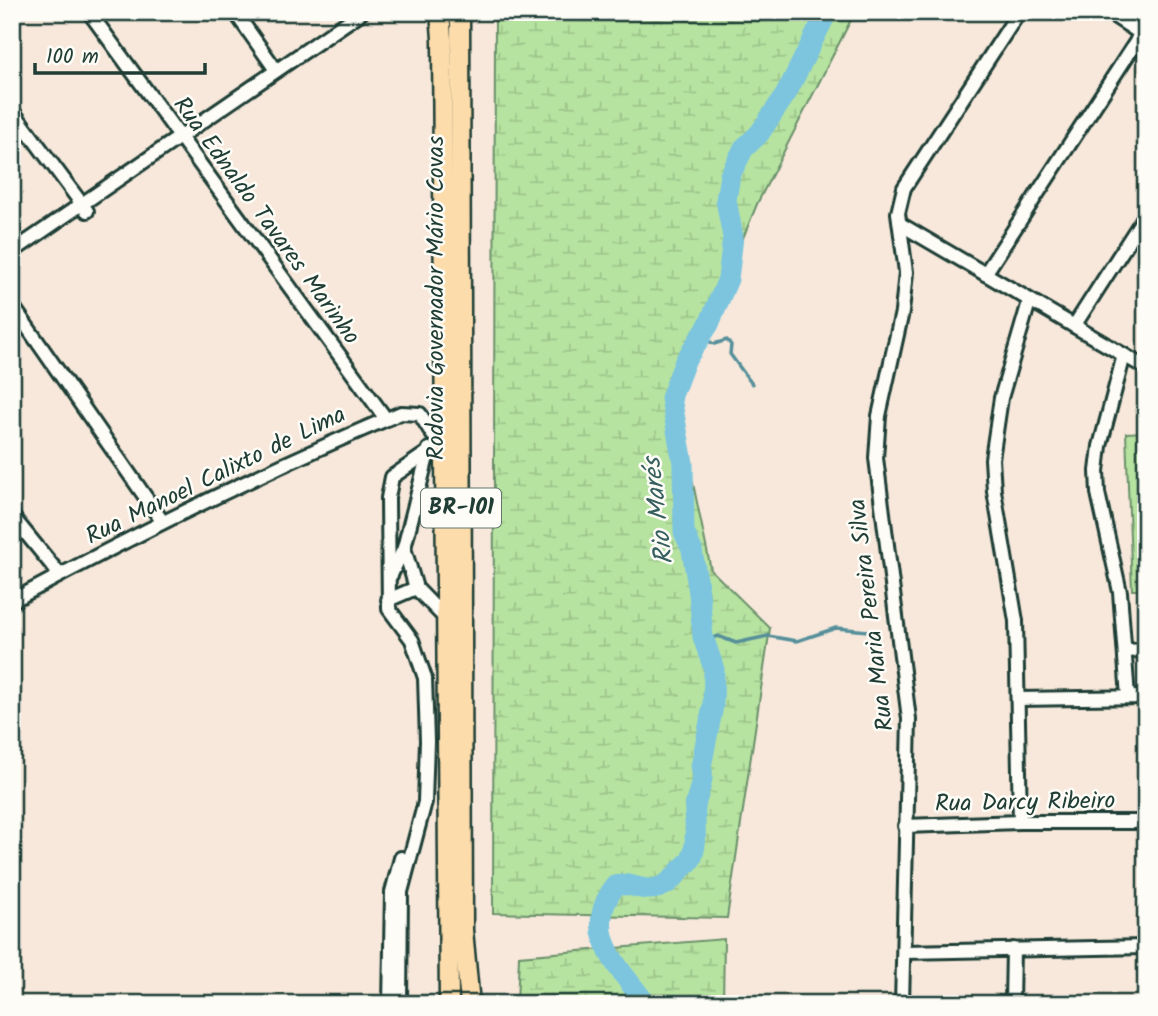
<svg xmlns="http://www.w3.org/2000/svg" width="1158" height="1016" viewBox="0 0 1158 1016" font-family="Kalam,sans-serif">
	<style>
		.wetland { fill: url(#wetland-marsh); stroke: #6b906a; stroke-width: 2 }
		.park { fill: #b7e3a1; stroke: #6b906a; stroke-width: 2 }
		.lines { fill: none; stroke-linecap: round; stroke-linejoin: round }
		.stream { stroke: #578f9a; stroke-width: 3.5 }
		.river { stroke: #7dc5de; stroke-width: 21 }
		.minor-casing { stroke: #1f3d34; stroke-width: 18 }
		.highway-casing { stroke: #1f3d34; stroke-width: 23 }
		.minor { stroke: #fdfcf7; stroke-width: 12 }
		.highway { stroke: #fddcac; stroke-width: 18 }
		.labels { text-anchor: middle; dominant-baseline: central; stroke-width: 5; stroke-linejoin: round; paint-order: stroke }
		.shield { fill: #fdfcf7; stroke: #62766e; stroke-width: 2 }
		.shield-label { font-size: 23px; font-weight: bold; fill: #1f3d34 }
		.street-label { font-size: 24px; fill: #1f3d34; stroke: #fdfcf7 }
		.water-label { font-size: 26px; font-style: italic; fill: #365f5e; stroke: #fdfcf7 }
	</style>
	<defs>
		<pattern id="wetland-marsh" width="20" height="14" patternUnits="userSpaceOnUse" patternTransform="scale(1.75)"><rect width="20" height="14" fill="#b7e3a1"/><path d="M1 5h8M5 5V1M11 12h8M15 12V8" fill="none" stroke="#9dc48b"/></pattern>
	</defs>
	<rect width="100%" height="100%" fill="#f7e8db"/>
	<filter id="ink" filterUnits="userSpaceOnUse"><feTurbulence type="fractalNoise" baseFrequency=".0143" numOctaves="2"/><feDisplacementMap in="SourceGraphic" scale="14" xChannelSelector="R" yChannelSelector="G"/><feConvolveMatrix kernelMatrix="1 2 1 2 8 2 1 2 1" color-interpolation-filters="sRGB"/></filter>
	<g filter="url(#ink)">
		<g class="wetland">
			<path d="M495,12H855L757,204L676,401L711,570L770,628L727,918L493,913Z"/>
			<path d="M724,939L723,1004H517L519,956Z"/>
		</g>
		<path class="park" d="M1146,432V590H1132L1126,433Z"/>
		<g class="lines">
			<g class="stream">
				<path d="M701,337L714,344L727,340L731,345L730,354L752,384"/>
				<path d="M705,642L718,636L736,643L768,636L797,641L836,628L868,631"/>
			</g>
			<path class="river" d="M646,1004C620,968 580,933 615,886C629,881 637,890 651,889C663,888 671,882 678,873C682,866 690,864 692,857C698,843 694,824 695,808C696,797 706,776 701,767L713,706L714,669L703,637L699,593L692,550L684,532L683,463L671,398L685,361L709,324L728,279L733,237L726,200L730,175L744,148L759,134L786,94L827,12"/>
			<defs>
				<g id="minor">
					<path d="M89,12L386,419"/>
					<path d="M235,12L276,70"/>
					<path d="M1108,12L1140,33"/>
					<path d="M12,110L87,211"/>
					<path d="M900,224L1146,368"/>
					<path d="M12,252L362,12"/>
					<path d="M985,274L1136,42L1140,33L1138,12"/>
					<path d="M12,305L162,521"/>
					<path d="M1074,326L1146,214"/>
					<path d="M1124,355L1100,446L1097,471L1098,493L1120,592L1128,697"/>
					<path d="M12,516L60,575"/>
					<path d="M404,548L416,588L446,619"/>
					<path d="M391,575L404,548L429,449"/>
					<path d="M388,600L416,588"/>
					<path d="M12,601C139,532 268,469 401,413L420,414L433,435"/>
					<path d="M1126,651L1146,650"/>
					<path d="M1018,699L1146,697"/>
					<path d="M1020,822L1016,621L994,491L992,459L1001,398L1029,302"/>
					<path d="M905,826L1020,822H1146"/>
					<path d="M904,952L1146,947"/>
					<path d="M390,1004L392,892L401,858"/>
					<path d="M400,1004L401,892L425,802L427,741L425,678L412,640L389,609L388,498L392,477L427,453"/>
					<path d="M902,1004L909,719L876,458L879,416L902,312L906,272L898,213L904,188L1019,12"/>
					<path d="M1012,1004L1013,949"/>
				</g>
				<g id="highway">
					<path d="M440,12L442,39L449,1004"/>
					<path d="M460,12L463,930L470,1004"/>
				</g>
			</defs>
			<use href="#minor" class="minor-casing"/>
			<use href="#highway" class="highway-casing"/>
			<use href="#minor" class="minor"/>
			<use href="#highway" class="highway"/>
		</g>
	</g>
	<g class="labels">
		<rect class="shield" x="421" y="488.5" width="80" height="39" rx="5"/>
		<g class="shield-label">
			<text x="461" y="508">BR-101</text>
		</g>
		<g class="street-label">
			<text transform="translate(266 221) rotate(54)">Rua Ednaldo Tavares Marinho</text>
			<text transform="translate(436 298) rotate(-90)">Rodovia Governador Mário Covas</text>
			<text transform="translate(216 476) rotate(-26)">Rua Manoel Calixto de Lima</text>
			<text transform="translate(872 615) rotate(-97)">Rua Maria Pereira Silva</text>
			<text transform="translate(1025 803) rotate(-1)">Rua Darcy Ribeiro</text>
		</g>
		<g class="water-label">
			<text transform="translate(659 511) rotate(-97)">Rio Marés</text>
		</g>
	</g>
	<rect width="1158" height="1016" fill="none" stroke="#fdfcf7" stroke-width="42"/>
	<rect x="21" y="21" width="1116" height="974" fill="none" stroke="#1f3d34" stroke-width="2.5" filter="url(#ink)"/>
	<path d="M35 63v10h170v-10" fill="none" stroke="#1f3d34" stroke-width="3.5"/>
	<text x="46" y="63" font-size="21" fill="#1f3d34" stroke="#fdfcf7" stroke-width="5" paint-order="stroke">100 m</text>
</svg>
